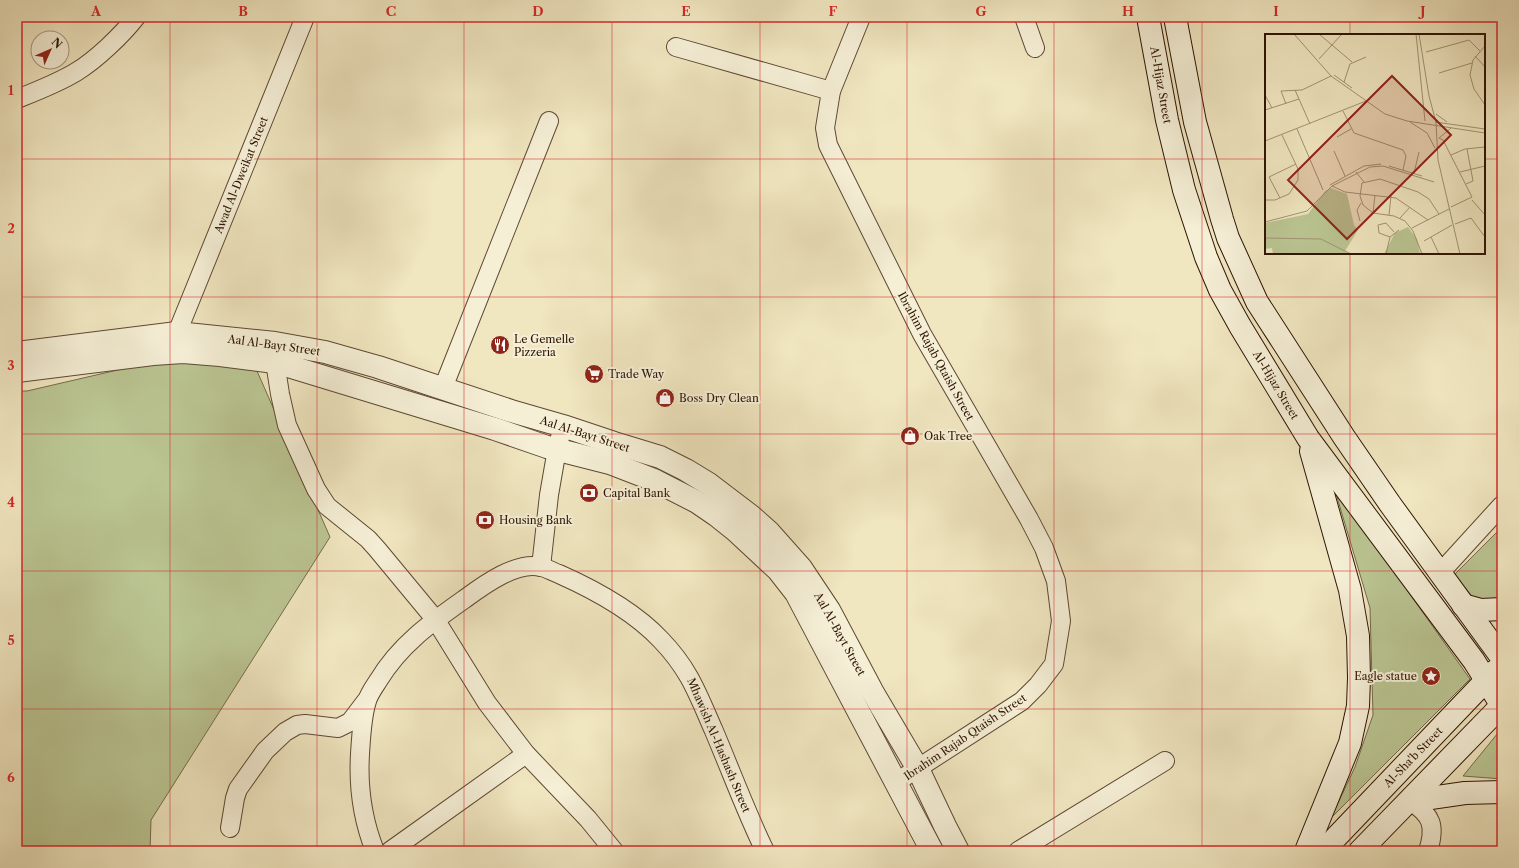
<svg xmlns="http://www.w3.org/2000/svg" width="1519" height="868" viewBox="0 0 1519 868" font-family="'Libre Caslon Text',serif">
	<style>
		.green { fill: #bac592; stroke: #746c4a }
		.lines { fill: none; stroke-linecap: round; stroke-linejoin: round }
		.minor-casing { stroke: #5e4832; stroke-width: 20 }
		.tertiary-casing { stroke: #5e4832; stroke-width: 24 }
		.secondary-casing { stroke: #2e1403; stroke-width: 24 }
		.minor { stroke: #f5efd6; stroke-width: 18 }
		.tertiary { stroke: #f5efd6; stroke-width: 22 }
		.secondary { stroke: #f5efd6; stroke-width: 22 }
		.grid { fill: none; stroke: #d62828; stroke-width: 1; stroke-opacity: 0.55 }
		.labels { text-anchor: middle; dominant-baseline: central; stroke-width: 4; stroke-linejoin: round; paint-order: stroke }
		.street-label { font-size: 11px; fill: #2e1403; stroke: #f5efd6 }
		.poi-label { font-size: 11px; fill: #2e1403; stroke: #f5efd6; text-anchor: start }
		.inset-road { fill: none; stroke: #a29274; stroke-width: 1 }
		.view { fill: #8f2418; fill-opacity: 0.15; stroke: #8f2418; stroke-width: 2 }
		.inset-edge { fill: none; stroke: #2e1403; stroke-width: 2 }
		.neatline { fill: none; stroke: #d62828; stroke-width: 1.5 }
		.grid-label { font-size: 13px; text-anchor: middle; font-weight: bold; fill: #d62828 }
	</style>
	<rect width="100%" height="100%" fill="#f0e6c0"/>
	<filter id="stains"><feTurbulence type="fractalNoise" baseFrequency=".005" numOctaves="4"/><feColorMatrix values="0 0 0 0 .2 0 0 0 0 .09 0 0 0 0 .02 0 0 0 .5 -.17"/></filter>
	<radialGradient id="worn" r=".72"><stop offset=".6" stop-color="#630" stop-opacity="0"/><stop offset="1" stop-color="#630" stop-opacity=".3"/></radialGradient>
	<g class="green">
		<path d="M191,353L257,371L330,537L151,820L150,851H17V391H27Z"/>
		<path d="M1334,487L1470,679L1331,818L1355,767L1373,715L1370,608Z"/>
		<path d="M1502,527V597L1489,601L1474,599L1455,574Z"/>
		<path d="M1502,728V779L1463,776Z"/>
	</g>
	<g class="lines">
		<defs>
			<g id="minor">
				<path d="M861,17L831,91L825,128L828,145L922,334L1029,519L1044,548L1056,581L1061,621L1054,664L1038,685L1022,701L895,783"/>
				<path d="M1024,17L1035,48"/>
				<path d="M676,47L831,91"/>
				<path d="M17,99C37,91 58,83 76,72C96,60 122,35 136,17"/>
				<path d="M177,333L305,17"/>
				<path d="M275,350V362L280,394L287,425L316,489L327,506L368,539L377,549L435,619L487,703L526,754L588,819L614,851"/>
				<path d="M443,388L549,121"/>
				<path d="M541,567L549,495L557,449L563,426"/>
				<path d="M1440,573L1502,505"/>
				<path d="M1410,801C1432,815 1436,826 1428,851"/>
				<path d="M230,828L235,798L238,789L265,751L285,732L297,725L305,724L338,728L350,722L366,701"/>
				<path d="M375,851C363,821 358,787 360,754C361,738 362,716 367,701C369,694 374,687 378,681C400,644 432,622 466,598C485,584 517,561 541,567C547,568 553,572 559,574C595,590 634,611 661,640C690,670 698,695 714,731C731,771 746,812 765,851"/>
				<path d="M390,851L526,754"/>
				<path d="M1018,851L1165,761"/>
			</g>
			<g id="tertiary">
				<path d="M17,353L177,333L275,343L325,352L378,367L511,411L563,426L614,443L660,457L686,470L709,484L751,516L769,532L801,568L829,610L872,691L918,769L945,826L958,851"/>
				<path d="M17,371L153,354L183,352L220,355L275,362L495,429L547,447L610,463L654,480L697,502L716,515L736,531L778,570L796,593L932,851"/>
			</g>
			<g id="secondary">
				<path d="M1148,17L1167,120L1184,190L1206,257L1220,290L1240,326L1308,438L1474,661L1502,706"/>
				<path d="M1175,17L1195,122L1222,219L1228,238L1257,302L1344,437L1390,504L1502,658"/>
				<path d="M1463,605L1481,610L1502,609"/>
				<path d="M1410,801L1465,793L1502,792"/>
				<path d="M1306,851L1350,743L1358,706L1359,678L1358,636L1350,590L1311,451"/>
				<path d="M1323,851L1495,671"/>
				<path d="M1360,851L1502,705"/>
			</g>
		</defs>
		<use href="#minor" class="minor-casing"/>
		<use href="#tertiary" class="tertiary-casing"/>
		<use href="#secondary" class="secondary-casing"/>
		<use href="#minor" class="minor"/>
		<use href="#tertiary" class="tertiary"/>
		<use href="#secondary" class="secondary"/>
	</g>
	<path class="grid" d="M170,17V851M317,17V851M464,17V851M612,17V851M760,17V851M907,17V851M1054,17V851M1202,17V851M1350,17V35M17,159H1266M1484,159H1502M1350,253V851M17,297H1502M17,434H1502M17,571H1502M17,709H1502"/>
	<defs>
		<symbol id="restaurant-disc" viewBox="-11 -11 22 22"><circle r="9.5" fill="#8f2418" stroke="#f5efd6"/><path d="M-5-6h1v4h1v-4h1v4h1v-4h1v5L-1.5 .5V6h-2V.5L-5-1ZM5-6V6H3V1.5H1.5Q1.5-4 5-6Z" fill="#fff"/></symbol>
		<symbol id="supermarket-disc" viewBox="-11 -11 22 22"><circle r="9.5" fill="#8f2418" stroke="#f5efd6"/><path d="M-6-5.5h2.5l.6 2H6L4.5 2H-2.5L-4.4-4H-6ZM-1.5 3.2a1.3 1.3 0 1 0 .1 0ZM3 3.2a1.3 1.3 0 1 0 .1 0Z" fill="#fff"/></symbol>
		<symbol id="shop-disc" viewBox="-11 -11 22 22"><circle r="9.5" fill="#8f2418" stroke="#f5efd6"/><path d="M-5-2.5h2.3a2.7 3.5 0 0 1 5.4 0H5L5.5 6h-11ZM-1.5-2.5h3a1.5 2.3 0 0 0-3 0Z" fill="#fff"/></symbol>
		<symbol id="bank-disc" viewBox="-11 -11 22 22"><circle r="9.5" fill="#8f2418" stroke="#f5efd6"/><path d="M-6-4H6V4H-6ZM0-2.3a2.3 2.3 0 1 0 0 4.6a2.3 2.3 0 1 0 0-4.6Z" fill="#fff"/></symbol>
		<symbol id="sight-disc" viewBox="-11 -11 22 22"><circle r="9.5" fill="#8f2418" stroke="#f5efd6"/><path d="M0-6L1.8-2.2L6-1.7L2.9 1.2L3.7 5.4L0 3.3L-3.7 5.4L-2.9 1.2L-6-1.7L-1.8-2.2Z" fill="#fff"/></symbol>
	</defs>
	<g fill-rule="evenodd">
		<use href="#restaurant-disc" x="489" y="334" width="22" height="22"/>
		<use href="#supermarket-disc" x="583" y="363" width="22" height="22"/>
		<use href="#shop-disc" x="654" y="387" width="22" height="22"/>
		<use href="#shop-disc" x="899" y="425" width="22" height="22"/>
		<use href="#bank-disc" x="578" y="482" width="22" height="22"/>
		<use href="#bank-disc" x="474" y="509" width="22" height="22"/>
		<use href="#sight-disc" x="1420" y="665" width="22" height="22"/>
	</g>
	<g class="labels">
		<g class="street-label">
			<text transform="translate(1161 85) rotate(80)">Al-Hijaz Street</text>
			<text transform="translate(241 175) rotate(-68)">Awad Al-Dweikat Street</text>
			<text transform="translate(274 345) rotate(8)">Aal Al-Bayt Street</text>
			<text transform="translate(936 356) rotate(61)">Ibrahim Rajab Qtaish Street</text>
			<text transform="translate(1276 385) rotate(59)">Al-Hijaz Street</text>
			<text transform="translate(585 434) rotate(18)">Aal Al-Bayt Street</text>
			<text transform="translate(840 634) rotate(61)">Aal Al-Bayt Street</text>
			<text transform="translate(965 737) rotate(-34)">Ibrahim Rajab Qtaish Street</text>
			<text transform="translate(719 745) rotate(67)">Mhawish Al-Hashash Street</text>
			<text transform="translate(1413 757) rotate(-46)">Al-Sha'b Street</text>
		</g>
		<g class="poi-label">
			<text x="514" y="339">Le Gemelle<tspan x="514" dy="13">Pizzeria</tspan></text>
			<text x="608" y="374">Trade Way</text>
			<text x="679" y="398">Boss Dry Clean</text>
			<text x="924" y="436">Oak Tree</text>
			<text x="603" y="493">Capital Bank</text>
			<text x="499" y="520">Housing Bank</text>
			<text x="1417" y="676" text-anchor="end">Eagle statue</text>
		</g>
	</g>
	<g transform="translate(1265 34)">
		<rect width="220" height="220" fill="#f0e6c0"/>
		<path d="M66,154L82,160L89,191L93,196L80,217L83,220H8L7,214L0,215V189L43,180L60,157ZM143,193L152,205L155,220H119L130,199Z" fill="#bac592"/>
		<path class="inset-road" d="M29,0L66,42L120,80L142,87L220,99M54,0L87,28M151,0L160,87M154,0L164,62L171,88M220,12L208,26L205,41L209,55L220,71M161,18L204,6L215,17M210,22L220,33M54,25L77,0M174,39L207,29M69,41L87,54M79,48L85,30L101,23M30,56L45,90M0,61L7,74M21,70L16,57L37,56L66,42M0,76L34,65M78,77L89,99L138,116L141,122L138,136M171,80L182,88M145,88L162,99L170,114M170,88L220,95M171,88L173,126L195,220M32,95L58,156M72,103L86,95M174,104L178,106L207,163M174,104L186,94M0,107L101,67M69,117L80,142M186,121L200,115L220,113M124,132L157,142M91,138L99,148M195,138L220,132M149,139L154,118M201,150L208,147L202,115M65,151L99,132L116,130M67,152L80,158L131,164L163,186M15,164L4,143L31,130M0,166H10L24,160L33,146V135L17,101M207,166L220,181M186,173L207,163M108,179L110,161M124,181L126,162M135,184L145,173M95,187L92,176L96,169M0,188L42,177L67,152L105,133L118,132L169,148M190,190L206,184L220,203M147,194L184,175M125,203L114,199L113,191L121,189L129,198M166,203L174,220M0,204L56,205L86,220M159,207L187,191M121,220L125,203L134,196M157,220L148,197L140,187L129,182L108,179L98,171L95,162L97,149L115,145L153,158L164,165L174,180"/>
		<path class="view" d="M127,42L186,101L82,205L23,146Z"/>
		<rect width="220" height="220" class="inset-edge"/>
	</g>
	<rect width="1519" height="868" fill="none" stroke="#f0e6c0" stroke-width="44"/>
	<g transform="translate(50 50) rotate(45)"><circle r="19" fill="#f5efd6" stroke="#a59782"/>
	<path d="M0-3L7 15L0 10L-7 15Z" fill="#8f2418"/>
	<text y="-6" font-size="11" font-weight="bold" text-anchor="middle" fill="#2e1403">N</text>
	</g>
	<rect x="22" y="22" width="1475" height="824" class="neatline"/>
	<g class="grid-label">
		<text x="96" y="16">A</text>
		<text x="243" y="16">B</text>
		<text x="391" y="16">C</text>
		<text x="538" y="16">D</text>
		<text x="686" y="16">E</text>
		<text x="833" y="16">F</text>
		<text x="981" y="16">G</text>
		<text x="1128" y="16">H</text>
		<text x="1276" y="16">I</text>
		<text x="1423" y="16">J</text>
		<text x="11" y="95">1</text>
		<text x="11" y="233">2</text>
		<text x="11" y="370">3</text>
		<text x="11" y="507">4</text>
		<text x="11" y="645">5</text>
		<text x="11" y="782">6</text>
	</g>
	<rect width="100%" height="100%" filter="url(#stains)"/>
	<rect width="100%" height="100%" fill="url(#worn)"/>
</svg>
